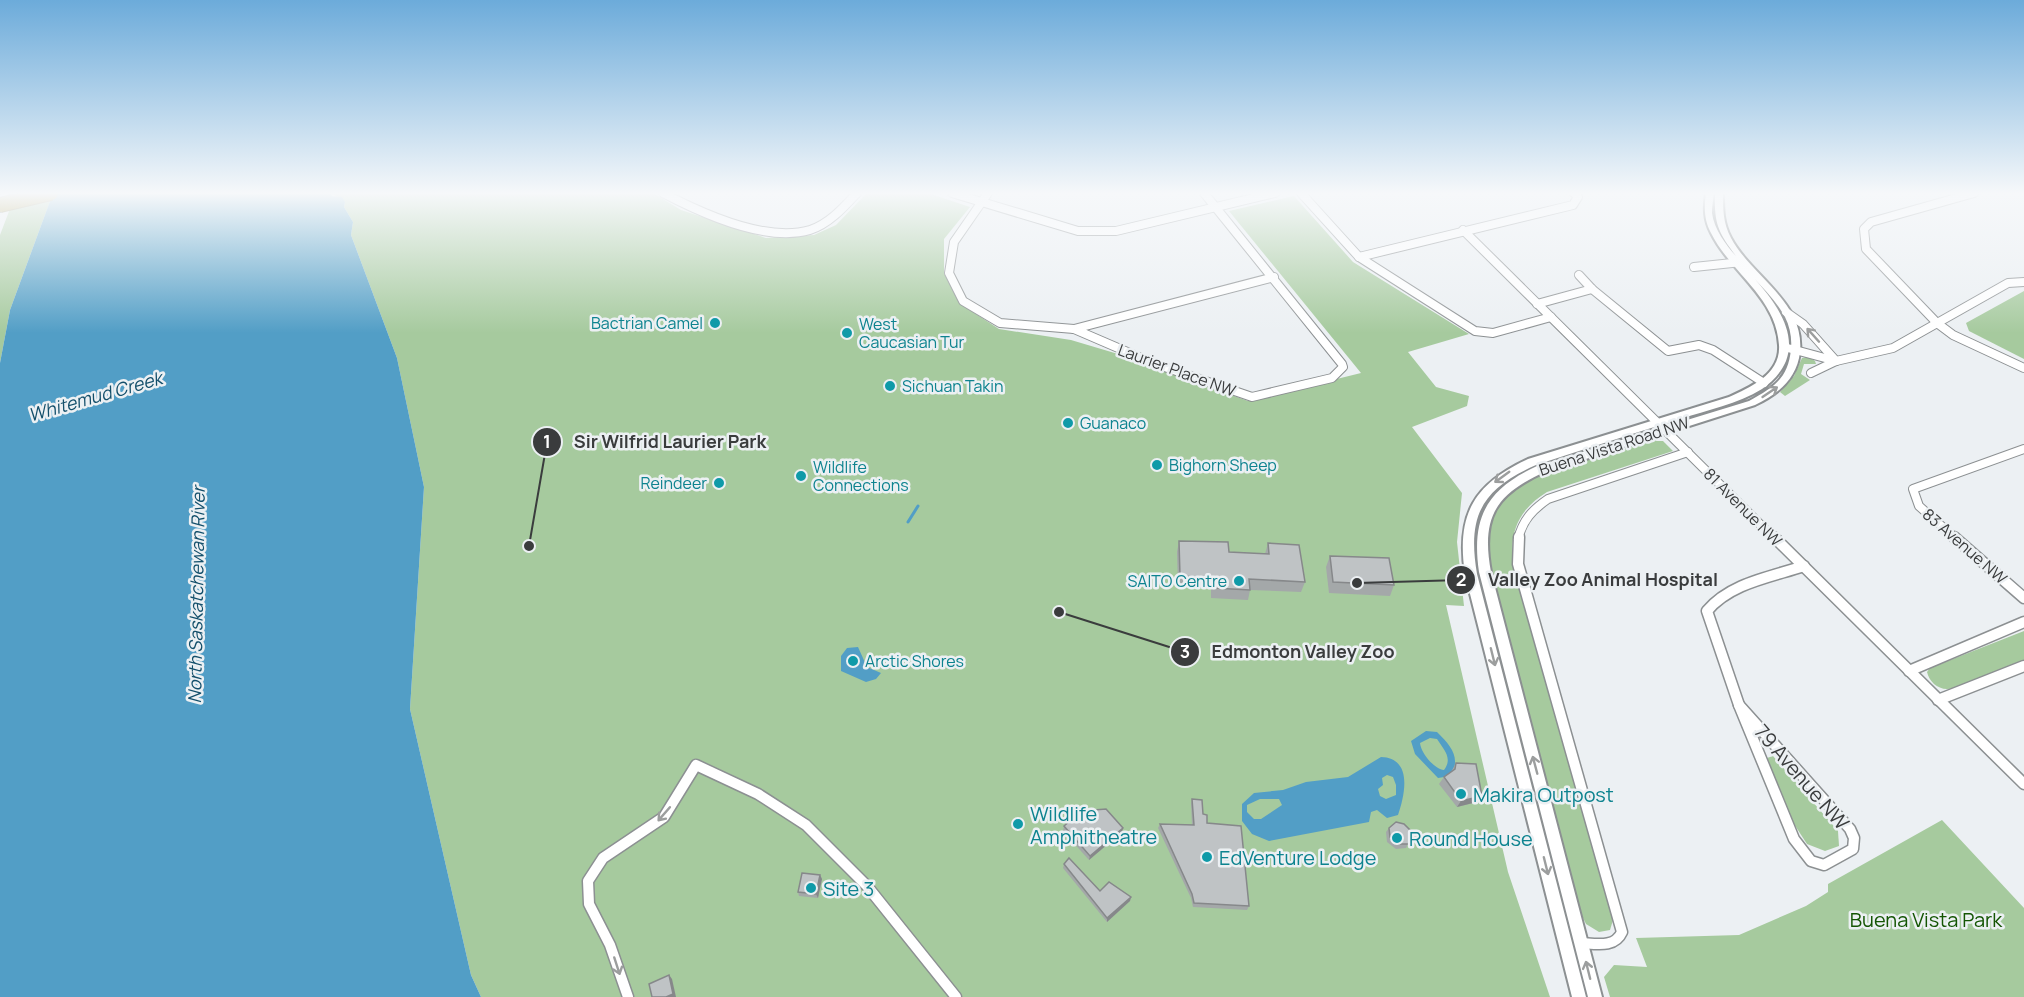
<svg xmlns="http://www.w3.org/2000/svg" width="2024" height="997" viewBox="0 0 2024 997" font-family="Manrope,sans-serif">
	<style>
		.green { fill: #a6ca9e }
		.water { fill: #529ec6; fill-rule: evenodd }
		.lines { fill: none; stroke-linecap: round; stroke-linejoin: round }
		.stream { stroke: #529ec6; stroke-width: 3 }
		.minor-far1-casing { stroke: #8c9092; stroke-width: 10 }
		.minor-casing { stroke: #8c9092; stroke-width: 13 }
		.tertiary-casing { stroke: #8c9092; stroke-width: 4 }
		.minor-far1 { stroke: #fff; stroke-width: 8 }
		.minor { stroke: #fff; stroke-width: 10 }
		.tertiary { fill: #fff; fill-rule: evenodd }
		.motorway-bridge-casing { stroke: #83753a; stroke-width: 16; stroke-linecap: butt }
		.motorway-bridge { stroke: #ab9438; stroke-width: 14 }
		.wall { fill: #a4a8a9 }
		.shaded-wall { fill: #86888a }
		.building { fill: #bfc3c5; stroke: #86888a; stroke-width: 1.5 }
		.oneway { stroke: #9c9e9e }
		.culture-dot { fill: #0f9aa8; stroke: #ecf0f3; stroke-width: 2 }
		.labels { text-anchor: middle; dominant-baseline: central; stroke-width: 5; stroke-linejoin: round; paint-order: stroke }
		.culture-label { font-size: 16px; fill: #0d838f; stroke: #ecf0f3; text-anchor: start }
		.street-label { font-size: 16px; fill: #3a3c3d; stroke: #ecf0f3 }
		.water-label { font-size: 18px; font-style: italic; fill: #134f6b; stroke: #ecf0f3 }
		.near-street-label { font-size: 20px; fill: #3a3c3d; stroke: #ecf0f3 }
		.near-culture-label { font-size: 20px; fill: #0d838f; stroke: #ecf0f3; text-anchor: start }
		.near-park-label { font-size: 20px; fill: #145503; stroke: #ecf0f3 }
		.leader { fill: none; stroke: #3a3c3d; stroke-width: 2 }
		.callout-dot { fill: #3a3c3d; stroke: #ecf0f3; stroke-width: 2 }
		.mark-label { font-size: 18px; text-anchor: middle; font-weight: bold; fill: #fff }
		.callout-label { font-size: 18px; text-anchor: middle; font-weight: bold; fill: #3a3c3d; stroke: #ecf0f3; stroke-width: 5; stroke-linejoin: round; paint-order: stroke }
	</style>
	<rect width="100%" height="100%" fill="#ecf0f3"/>
	<g class="green">
		<path d="M16,193H53L10,310L0,363V235Z"/>
		<path d="M331,193H653L681,210L766,238L814,235L836,225L867,193H928L970,207L944,239V273L959,303L999,329L1071,340L1118,354L1248,401L1361,373L1229,211L1294,196L1353,262L1469,334L1408,352L1436,387L1469,396L1467,406L1412,427L1462,493L1457,542L1464,606L1446,605L1508,872L1550,997H481L471,975L410,709L424,487L397,358L351,235L353,222L344,207L345,202Z"/>
		<path d="M2024,291V359L1969,331L1966,323Z"/>
		<path d="M1809,357L1815,361L1816,364H1804L1801,374L1810,380L1785,396L1780,392L1794,376L1802,358Z"/>
		<path d="M1653,438L1657,441H1663L1673,451L1547,492C1518,510 1508,533 1514,567L1613,920L1610,930L1599,932L1586,924L1582,916L1488,562C1488,550 1486,537 1489,526C1502,483 1545,472 1583,460C1606,453 1630,446 1653,438Z"/>
		<path d="M2024,631V660C2010,665 1958,690 1947,689C1937,689 1929,681 1927,672L1930,668Z"/>
		<path d="M1773,756L1838,831L1839,846L1825,851L1807,844L1794,824L1767,758Z"/>
		<path d="M1942,820L2024,908V997H1610L1604,977L1614,965L1647,967L1636,938L1739,935L1806,906L1828,892V884Z"/>
	</g>
	<g class="water">
		<path d="M53,193H331L332,196L342,197L345,202L344,207L353,222L351,235L397,358L424,487L410,709L471,975L481,997H0V363L10,310Z"/>
		<path d="M858,647L867,667L881,673L876,679L866,682L841,671V656L847,648Z"/>
		<path d="M1426,731L1437,732C1451,746 1461,757 1451,776L1438,778L1415,754L1411,741ZM1430,738L1437,739C1444,750 1453,758 1444,770C1434,769 1421,753 1420,743Z"/>
		<path d="M1381,757C1413,758 1405,795 1398,815L1387,818L1377,810L1371,812L1369,822L1269,841L1252,834L1242,821V804L1254,793L1283,790L1306,782L1348,777ZM1387,775L1393,777L1396,785V795L1386,799L1380,796L1378,789L1383,785L1382,778ZM1260,799H1279L1282,805L1261,819H1254L1247,812V805Z"/>
	</g>
	<g class="lines">
		<path class="stream" d="M908,522L918,506"/>
		<defs>
			<g id="minor-far1">
				<path d="M663,193C701,213 766,243 810,230C829,224 844,207 857,193"/>
				<path d="M952,193L1078,231H1116L1275,193"/>
				<path d="M988,193L954,242L949,273L963,301L1000,323L1074,329L1153,363L1252,397L1332,378L1343,367L1342,364L1204,193"/>
				<path d="M1301,193L1359,257L1475,331L1493,333L1551,317"/>
				<path d="M1974,193L1871,222L1864,229L1866,249L1937,323L1953,335L2024,368"/>
				<path d="M0,208L5,193"/>
				<path d="M1463,230L1775,539"/>
				<path d="M1359,257L1573,205L1578,197L1574,193"/>
				<path d="M1694,267L1742,262"/>
				<path d="M1579,275L1592,289L1668,351L1699,345L1713,350L1764,383"/>
				<path d="M1537,304L1592,289"/>
				<path d="M1786,312L1803,324L1836,361"/>
				<path d="M1074,329L1274,277"/>
				<path d="M1784,347L1836,361"/>
				<path d="M1811,373L1836,361L1893,348L2008,283L2024,282"/>
				<path d="M1518,539C1523,520 1532,510 1548,499L1688,452"/>
				<path d="M1956,539L1919,506L1913,489L2024,449"/>
			</g>
			<g id="minor">
				<path d="M1519,537L1518,564L1622,932C1615,948 1597,944 1582,943"/>
				<path d="M1774,537L2024,784"/>
				<path d="M1954,537L2024,598"/>
				<path d="M1909,671L2024,622"/>
				<path d="M1938,700L2024,666"/>
				<path d="M1739,705L1850,829L1854,838L1853,849L1824,865L1811,861L1794,839Z"/>
				<path d="M1739,705L1707,611C1730,583 1771,577 1804,566"/>
				<path d="M628,997L610,945L589,904L588,881L603,858L664,817L696,765L758,794L806,825L867,886L956,997"/>
			</g>
			<path id="tertiary" d="M1706,193H1714C1713,200 1712,207 1712,213C1714,229 1726,245 1736,256C1718,232 1714,224 1715,193H1723C1723,210 1723,223 1731,238C1752,277 1805,302 1800,352C1797,379 1778,394 1755,405L1545,472C1495,494 1481,518 1491,572L1602,997H1588L1479,572C1471,517 1487,489 1537,466L1749,401C1774,387 1788,379 1791,349C1792,338 1790,327 1785,317C1777,302 1764,289 1752,276C1772,298 1798,330 1786,361C1781,373 1772,382 1762,389C1738,404 1707,410 1680,419C1632,434 1584,449 1536,465C1482,489 1467,515 1477,574L1586,997H1572L1465,574C1456,514 1474,484 1528,459L1729,397C1751,387 1781,374 1779,345C1776,297 1731,273 1711,233C1704,220 1704,208 1706,193Z"/>
		</defs>
		<use href="#minor-far1" class="minor-far1-casing"/>
		<use href="#minor" class="minor-casing"/>
		<use href="#tertiary" class="tertiary-casing"/>
		<use href="#minor-far1" class="minor-far1"/>
		<use href="#minor" class="minor"/>
		<use href="#tertiary" class="tertiary"/>
		<defs>
			<path id="motorway-bridge" d="M0,205L51,193"/>
		</defs>
		<use href="#motorway-bridge" class="motorway-bridge-casing"/>
		<use href="#motorway-bridge" class="motorway-bridge"/>
	</g>
	<g class="wall">
		<path d="M1179,541L1229,552L1265,554L1268,543L1305,582L1301,592L1250,590L1248,600L1211,598V588L1178,587L1177,552Z"/>
		<path d="M1330,556L1394,585L1390,596L1329,593L1326,567Z"/>
		<path d="M1456,763L1477,802L1457,807L1439,784L1444,777L1451,772Z"/>
		<path d="M1192,799L1203,814L1249,906L1247,910L1193,907L1191,898L1158,828L1160,824L1192,825L1191,804Z"/>
		<path d="M1081,821L1123,828L1122,832L1089,860L1063,831L1064,826Z"/>
		<path d="M1389,828L1412,837L1406,848L1396,849L1387,842L1386,832Z"/>
		<path d="M1064,864L1100,891L1131,897L1130,901L1107,922L1063,868Z"/>
		<path d="M820,875L822,879L818,898L799,896L798,892Z"/>
	</g>
	<g class="shaded-wall">
		<path d="M1482,796L1477,802L1457,807L1461,801Z"/>
		<path d="M1123,828L1122,832L1089,860L1090,856Z"/>
		<path d="M820,875L822,879L818,898L816,894Z"/>
		<path d="M1131,897L1130,901L1107,922V918Z"/>
		<path d="M669,975L672,979L676,997H666Z"/>
	</g>
	<g class="building">
		<path d="M1179,541L1228,542L1229,552L1269,554L1268,543L1299,545L1305,582L1249,579L1250,590L1214,588L1213,578L1180,576Z"/>
		<path d="M1330,556L1389,558L1394,585L1333,582Z"/>
		<path d="M1456,763L1476,764L1482,796L1461,801L1444,777L1455,769Z"/>
		<path d="M1192,799L1202,800L1203,814L1207,815V823L1241,826L1249,906L1194,903L1192,894L1160,824L1194,825Z"/>
		<path d="M1106,809L1123,828L1090,856L1064,826L1076,816L1081,821L1094,810Z"/>
		<path d="M1396,822L1404,824L1410,830L1412,837L1408,844H1399L1390,837L1389,828Z"/>
		<path d="M1069,858L1100,891L1109,882L1131,897L1107,918L1064,864Z"/>
		<path d="M802,873L820,875L816,894L798,892Z"/>
		<path d="M669,975L673,994L666,997H652L649,984Z"/>
	</g>
	<defs><path id="oneway-shaft" d="M-6 0H5M1.5-3L5.5 0L1.5 3" fill="none" stroke-width="1.6" stroke-linecap="round" stroke-linejoin="round" transform="scale(1.5)"/></defs>
	<g class="oneway">
		<use href="#oneway-shaft" transform="translate(1813 335) rotate(-132)"/>
		<use href="#oneway-shaft" transform="translate(1770 392) rotate(-34)"/>
		<use href="#oneway-shaft" transform="translate(1502 477) rotate(144)"/>
		<use href="#oneway-shaft" transform="translate(1493 657) rotate(76)"/>
		<use href="#oneway-shaft" transform="translate(1535 765) rotate(-105)"/>
		<use href="#oneway-shaft" transform="translate(664 814) rotate(131)"/>
		<use href="#oneway-shaft" transform="translate(1546 866) rotate(76)"/>
		<use href="#oneway-shaft" transform="translate(617 966) rotate(72)"/>
		<use href="#oneway-shaft" transform="translate(1588 970) rotate(-104)"/>
	</g>
	<linearGradient id="sky" x2="0" y2="1"><stop stop-color="#6cabda"/><stop offset="0.58" stop-color="#f6f8fa"/><stop offset="1" stop-color="#f6f8fa" stop-opacity="0"/></linearGradient>
	<rect width="2024" height="333" fill="url(#sky)"/>
	<g class="culture-dot">
		<circle cx="715" cy="323" r="6"/>
		<circle cx="847" cy="333" r="6"/>
		<circle cx="890" cy="386" r="6"/>
		<circle cx="1068" cy="423" r="6"/>
		<circle cx="1157" cy="465" r="6"/>
		<circle cx="801" cy="476" r="6"/>
		<circle cx="719" cy="483" r="6"/>
		<circle cx="1239" cy="581" r="6"/>
		<circle cx="853" cy="661" r="6"/>
		<circle cx="1461" cy="794" r="6"/>
		<circle cx="1018" cy="824" r="6"/>
		<circle cx="1397" cy="838" r="6"/>
		<circle cx="1207" cy="857" r="6"/>
		<circle cx="811" cy="888" r="6"/>
	</g>
	<g class="labels">
		<g class="culture-label">
			<text x="703" y="323" text-anchor="end">Bactrian Camel</text>
			<text x="859" y="324">West<tspan x="859" dy="18">Caucasian Tur</tspan></text>
			<text x="902" y="386">Sichuan Takin</text>
			<text x="1080" y="423">Guanaco</text>
			<text x="1169" y="465">Bighorn Sheep</text>
			<text x="813" y="467">Wildlife<tspan x="813" dy="18">Connections</tspan></text>
			<text x="707" y="483" text-anchor="end">Reindeer</text>
			<text x="1227" y="581" text-anchor="end">SAITO Centre</text>
			<text x="865" y="661">Arctic Shores</text>
		</g>
		<g class="street-label">
			<text transform="translate(1177 370) rotate(20)">Laurier Place NW</text>
			<text transform="translate(1614 446) rotate(-18)">Buena Vista Road NW</text>
			<text transform="translate(1743 507) rotate(45)">81 Avenue NW</text>
			<text transform="translate(1965 546) rotate(41)">83 Avenue NW</text>
		</g>
		<g class="water-label">
			<text transform="translate(95 396) rotate(-16)">Whitemud Creek</text>
			<text transform="translate(196 595) rotate(-89)">North Saskatchewan River</text>
		</g>
		<g class="near-street-label">
			<text transform="translate(1802 777) rotate(49)">79 Avenue NW</text>
		</g>
		<g class="near-culture-label">
			<text x="1473" y="794">Makira Outpost</text>
			<text x="1030" y="813">Wildlife<tspan x="1030" dy="23">Amphitheatre</tspan></text>
			<text x="1409" y="838">Round House</text>
			<text x="1219" y="857">EdVenture Lodge</text>
			<text x="823" y="888">Site 3</text>
		</g>
		<g class="near-park-label">
			<text x="1926" y="919">Buena Vista Park</text>
		</g>
	</g>
	<path class="leader" d="M529 546L547 442M1357 583L1461 580M1059 612L1185 652"/>
	<g class="callout-dot">
		<circle cx="529" cy="546" r="6"/>
		<circle cx="1357" cy="583" r="6"/>
		<circle cx="1059" cy="612" r="6"/>
		<circle cx="547" cy="442" r="15"/>
		<circle cx="1461" cy="580" r="15"/>
		<circle cx="1185" cy="652" r="15"/>
	</g>
	<g class="mark-label">
		<text x="547" y="448">1</text>
		<text x="1461" y="586">2</text>
		<text x="1185" y="658">3</text>
	</g>
	<g class="callout-label">
		<text x="670" y="448">Sir Wilfrid Laurier Park</text>
		<text x="1603" y="586">Valley Zoo Animal Hospital</text>
		<text x="1303" y="658">Edmonton Valley Zoo</text>
	</g>
</svg>
